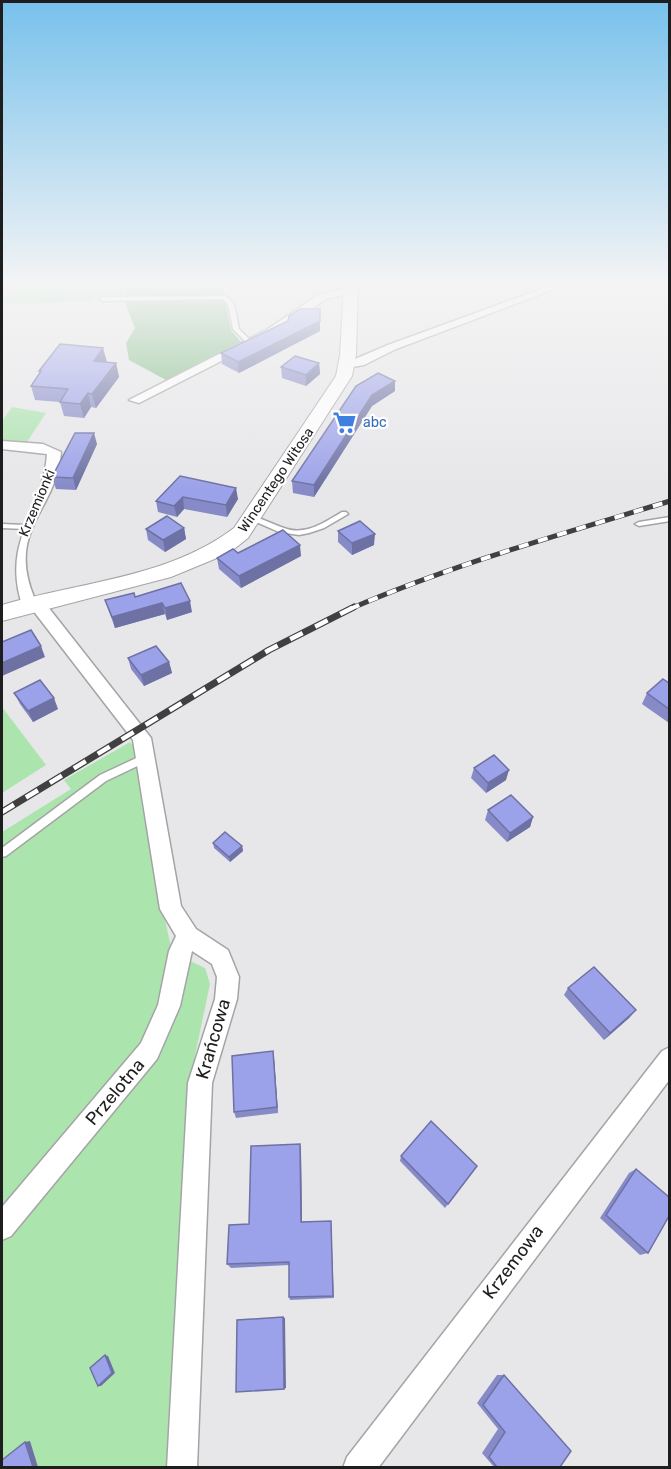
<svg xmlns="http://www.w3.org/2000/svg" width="671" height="1469" viewBox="0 0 671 1469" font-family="Rubik,sans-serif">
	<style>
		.green { fill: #ace4ae }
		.forest { fill: #7dba81 }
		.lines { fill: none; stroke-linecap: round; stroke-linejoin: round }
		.lane-casing { stroke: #a4a4a6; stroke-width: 3 }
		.street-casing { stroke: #a4a4a6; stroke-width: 3 }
		.secondary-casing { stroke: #a4a4a6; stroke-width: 2 }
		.lane { fill: #fff; fill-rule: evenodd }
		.street { fill: #fff; fill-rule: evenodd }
		.secondary { fill: #fff; fill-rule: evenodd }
		.rail-far1-casing { stroke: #404041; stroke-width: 5 }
		.rail-casing { stroke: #404041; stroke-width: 7 }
		.rail-far1 { stroke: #fff; stroke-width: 4; stroke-dasharray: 10; stroke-linecap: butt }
		.rail { stroke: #fff; stroke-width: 4.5; stroke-dasharray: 14; stroke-linecap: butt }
		.wall { fill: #868bc8 }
		.shaded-wall { fill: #6d71a3 }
		.building { fill: #9ca2e9; stroke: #6d71a3; stroke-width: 1.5 }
		.labels { text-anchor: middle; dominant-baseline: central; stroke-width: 4.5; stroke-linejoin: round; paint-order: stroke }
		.far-shop-label { font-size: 14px; fill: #366cbe; stroke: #fff; text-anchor: start }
		.far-street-label { font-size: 14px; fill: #1e1e1f; stroke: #fff }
		.near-street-label { font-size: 18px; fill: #1e1e1f; stroke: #fff }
	</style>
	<rect width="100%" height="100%" fill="#e7e7e9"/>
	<g class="green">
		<path d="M22,284H122L129,297L94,298V301L2,305V297Z"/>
		<path d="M12,407L46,413L25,445L2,443V421Z"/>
		<path d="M2,707L46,765L2,793Z"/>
		<path d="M130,742L135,748L151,856L171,947L168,974L145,1050L2,1219V832L71,789L64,780Z"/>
		<path d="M188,960L205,968L210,984L189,1084L168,1467L2,1468V1241L149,1064Z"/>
	</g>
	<g class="forest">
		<path d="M122,284H236L224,287L223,294L129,297Z"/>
		<path d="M218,298L225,301L231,330L241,342L166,380L129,360L126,343L135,328L124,300Z"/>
	</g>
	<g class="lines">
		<defs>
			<g id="lane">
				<path d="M226,296L234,304L239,329L251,341V343H247L233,329L228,304L223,299L102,301L99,299L102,297Z"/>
				<path d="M342,512H346L348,514L324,528L309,533L299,535L279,532L247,518L251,516L255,517C266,520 276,526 287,529C307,535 325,522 342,512Z"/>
				<path d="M670,517V521L639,526L635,524L639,522Z"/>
				<path d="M2,524L24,525L28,527L24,529L2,528Z"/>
				<path d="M147,753L150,754L152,757L150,760L106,781L6,856L2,857V848L100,775Z"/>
			</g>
			<g id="street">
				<path d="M555,284H568L396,349L364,365L347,368L341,365L388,345Z"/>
				<path d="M351,287L355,288V292L326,299L276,333L139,403L129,400L268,329L318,295Z"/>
				<path d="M2,441L43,444L61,452C57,511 6,528 34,597L41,598L151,738L181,906L196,929L228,950L239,977L237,999L212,1083L197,1468H167L188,1083L215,999L217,977L212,964L192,951L180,1006L157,1059L11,1236L2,1240V1207L141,1043L158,1005L169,951L176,936L160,909L133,740L32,609L23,608C0,540 43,513 47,454L2,449Z"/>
				<path d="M670,1047V1079L378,1468H343L347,1457L662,1051Z"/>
			</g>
			<path id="secondary" d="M344,284H358L356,355L352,376L248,538L229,553L171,577L2,621V605C79,582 168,578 234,528L336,376L340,355Z"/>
		</defs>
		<use href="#lane" class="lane-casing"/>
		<use href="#street" class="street-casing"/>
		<use href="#secondary" class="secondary-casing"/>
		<use href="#lane" class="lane"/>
		<use href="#street" class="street"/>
		<use href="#secondary" class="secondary"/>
		<defs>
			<path id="rail-far1" d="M350,609C454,564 562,534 670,501"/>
			<path id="rail" d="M2,812L269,650L354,607"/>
		</defs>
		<use href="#rail-far1" class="rail-far1-casing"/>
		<use href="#rail" class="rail-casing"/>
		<use href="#rail-far1" class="rail-far1"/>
		<use href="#rail" class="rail"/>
	</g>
	<g class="wall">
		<path d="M320,331L239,373L222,364L221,353Z"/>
		<path d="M106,362L116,363L119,377L96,408L91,407L84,418L64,416L60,402L35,400L31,386L40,373L39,371Z"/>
		<path d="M319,363L320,374L306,386L282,378L281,367Z"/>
		<path d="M356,386L395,391L372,406L314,497L293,493L292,481Z"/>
		<path d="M97,444L76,490L56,489L52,477Z"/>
		<path d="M180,476L238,499L227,517L184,509L177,517L158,512L156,501Z"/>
		<path d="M184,528L186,539L165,552L148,540L146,529Z"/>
		<path d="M338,531L374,545L352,555L338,542Z"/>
		<path d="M238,553L301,556L241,588L219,569L217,558Z"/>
		<path d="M135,597L192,612L167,620L165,614L115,628L105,600Z"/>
		<path d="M128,658L169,662L172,673L144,686L131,669Z"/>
		<path d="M669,683V723L642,704L647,693Z"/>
		<path d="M14,693L58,709L33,722L20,704Z"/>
		<path d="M474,768L506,780L486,793L471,778Z"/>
		<path d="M488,810L533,817L530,827L507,842L485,820Z"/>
		<path d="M213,843L242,846L243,851L230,862L214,848Z"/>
		<path d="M568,988L636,1010L629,1018L604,1040L564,995Z"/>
		<path d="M274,1058L278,1113L236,1118L234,1112Z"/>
		<path d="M300,1144L301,1152L302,1222L331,1221L334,1298L290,1300L289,1297V1265L231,1268L227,1264L249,1224Z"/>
		<path d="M401,1156L477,1166L445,1208L400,1161Z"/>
		<path d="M636,1169L648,1253L640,1255L600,1218L629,1173Z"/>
		<path d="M497,1375H504L560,1467H494L482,1453L498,1429L477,1403Z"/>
	</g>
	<g class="shaded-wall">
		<path d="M320,309V331L239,373L238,362Z"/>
		<path d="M103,348L107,362L94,361Z"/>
		<path d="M116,363L119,377L96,408L92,394Z"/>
		<path d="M319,363L320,374L306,386V375Z"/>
		<path d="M395,381V391L372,406L314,497V485L372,395Z"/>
		<path d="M88,393L91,407L84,418L80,404Z"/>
		<path d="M94,433L97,444L76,490L73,478Z"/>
		<path d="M236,488L238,499L227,517L226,505Z"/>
		<path d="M183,497L184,509L177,517L174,506Z"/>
		<path d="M184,528L186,539L165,552L163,540Z"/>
		<path d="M375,534L374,545L352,555V543Z"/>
		<path d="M300,545L301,556L241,588L239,576Z"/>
		<path d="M190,601L192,612L167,620L165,608Z"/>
		<path d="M162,603L165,614L115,628L112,617Z"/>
		<path d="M41,646L45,657L2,676V663Z"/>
		<path d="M169,662L172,673L144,686L141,675Z"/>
		<path d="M54,698L58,709L33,722L28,711Z"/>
		<path d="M509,770L506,780L486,793L488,783Z"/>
		<path d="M533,817L530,827L507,842L510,833Z"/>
		<path d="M242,846L243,851L230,862L229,857Z"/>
		<path d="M636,1010L629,1018L604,1040L610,1033Z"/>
		<path d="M273,1051L274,1058L278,1113L277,1107Z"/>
		<path d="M300,1144L301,1152L302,1227L301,1222Z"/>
		<path d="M283,1317L285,1318L286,1388L284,1389Z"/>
		<path d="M105,1355L108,1356L115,1373L101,1386H98Z"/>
		<path d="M30,1441L38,1467H33L25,1442Z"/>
	</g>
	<g class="building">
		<path d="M300,309H320V321L238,362L221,353L288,321L289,316Z"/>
		<path d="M60,344L103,348L94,361L116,363L92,394L88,393L80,404L60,402L68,389L31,386L41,371H39Z"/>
		<path d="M295,356L319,363L306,375L281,367Z"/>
		<path d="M378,373L395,381L372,395L314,485L292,481L356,386Z"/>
		<path d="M75,433H94L73,478L52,477Z"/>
		<path d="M180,476L236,488L226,505L183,497L174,506L156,501Z"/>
		<path d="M167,516L184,528L163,540L146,529Z"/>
		<path d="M360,521L375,534L352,543L338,531Z"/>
		<path d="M283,530L300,545L239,576L217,558L233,549L238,553Z"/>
		<path d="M181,583L190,601L165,608L162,603L112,617L105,600L134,593L135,597Z"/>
		<path d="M31,630L41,646L2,663V642Z"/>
		<path d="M156,646L169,662L141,675L128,658Z"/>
		<path d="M663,679L669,683V709L647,693Z"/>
		<path d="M40,680L54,698L28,711L14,693Z"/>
		<path d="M494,755L509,770L488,783L474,768Z"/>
		<path d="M511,795L533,817L510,833L488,810Z"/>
		<path d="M225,832L242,846L229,857L213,843Z"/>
		<path d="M594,967L636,1010L610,1033L568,988Z"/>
		<path d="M273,1051L277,1107L234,1112L232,1056Z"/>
		<path d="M431,1121L477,1166L448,1204L401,1156Z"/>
		<path d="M300,1144L301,1222L331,1221L333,1296L289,1297V1262L227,1264L229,1225L249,1224L251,1146Z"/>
		<path d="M636,1169L669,1197V1216L648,1253L606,1215Z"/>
		<path d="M283,1317L284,1389L236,1392L237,1320Z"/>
		<path d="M105,1355L112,1373L98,1386L90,1368Z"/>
		<path d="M504,1375L571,1451L560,1467H497L489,1457L505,1432L483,1405Z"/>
		<path d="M25,1442L33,1467H2V1460Z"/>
	</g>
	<linearGradient id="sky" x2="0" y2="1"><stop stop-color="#77c1ec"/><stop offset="0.58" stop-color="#f4f4f5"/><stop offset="1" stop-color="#f4f4f5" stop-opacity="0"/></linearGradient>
	<rect width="671" height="489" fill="url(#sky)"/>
	<defs>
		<symbol id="supermarket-bare" viewBox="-9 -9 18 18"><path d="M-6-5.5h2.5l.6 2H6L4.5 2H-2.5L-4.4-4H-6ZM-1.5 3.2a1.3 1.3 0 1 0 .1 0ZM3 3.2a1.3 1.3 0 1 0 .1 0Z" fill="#3f7fe0" stroke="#fff" stroke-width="2.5" paint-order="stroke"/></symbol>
	</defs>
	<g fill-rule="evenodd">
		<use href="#supermarket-bare" x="328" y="406" width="33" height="33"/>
	</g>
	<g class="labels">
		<g class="far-shop-label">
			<text x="363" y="422">abc</text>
		</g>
		<g class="far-street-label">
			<text transform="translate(276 480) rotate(-56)">Wincentego Witosa</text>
			<text transform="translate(37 503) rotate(-67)">Krzemionki</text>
		</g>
		<g class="near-street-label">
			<text transform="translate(213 1039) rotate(-74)">Krańcowa</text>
			<text transform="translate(115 1092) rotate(-50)">Przelotna</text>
			<text transform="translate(513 1262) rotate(-53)">Krzemowa</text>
		</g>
	</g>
	<rect width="671" height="1469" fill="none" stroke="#1e1e1f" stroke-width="6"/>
</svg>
